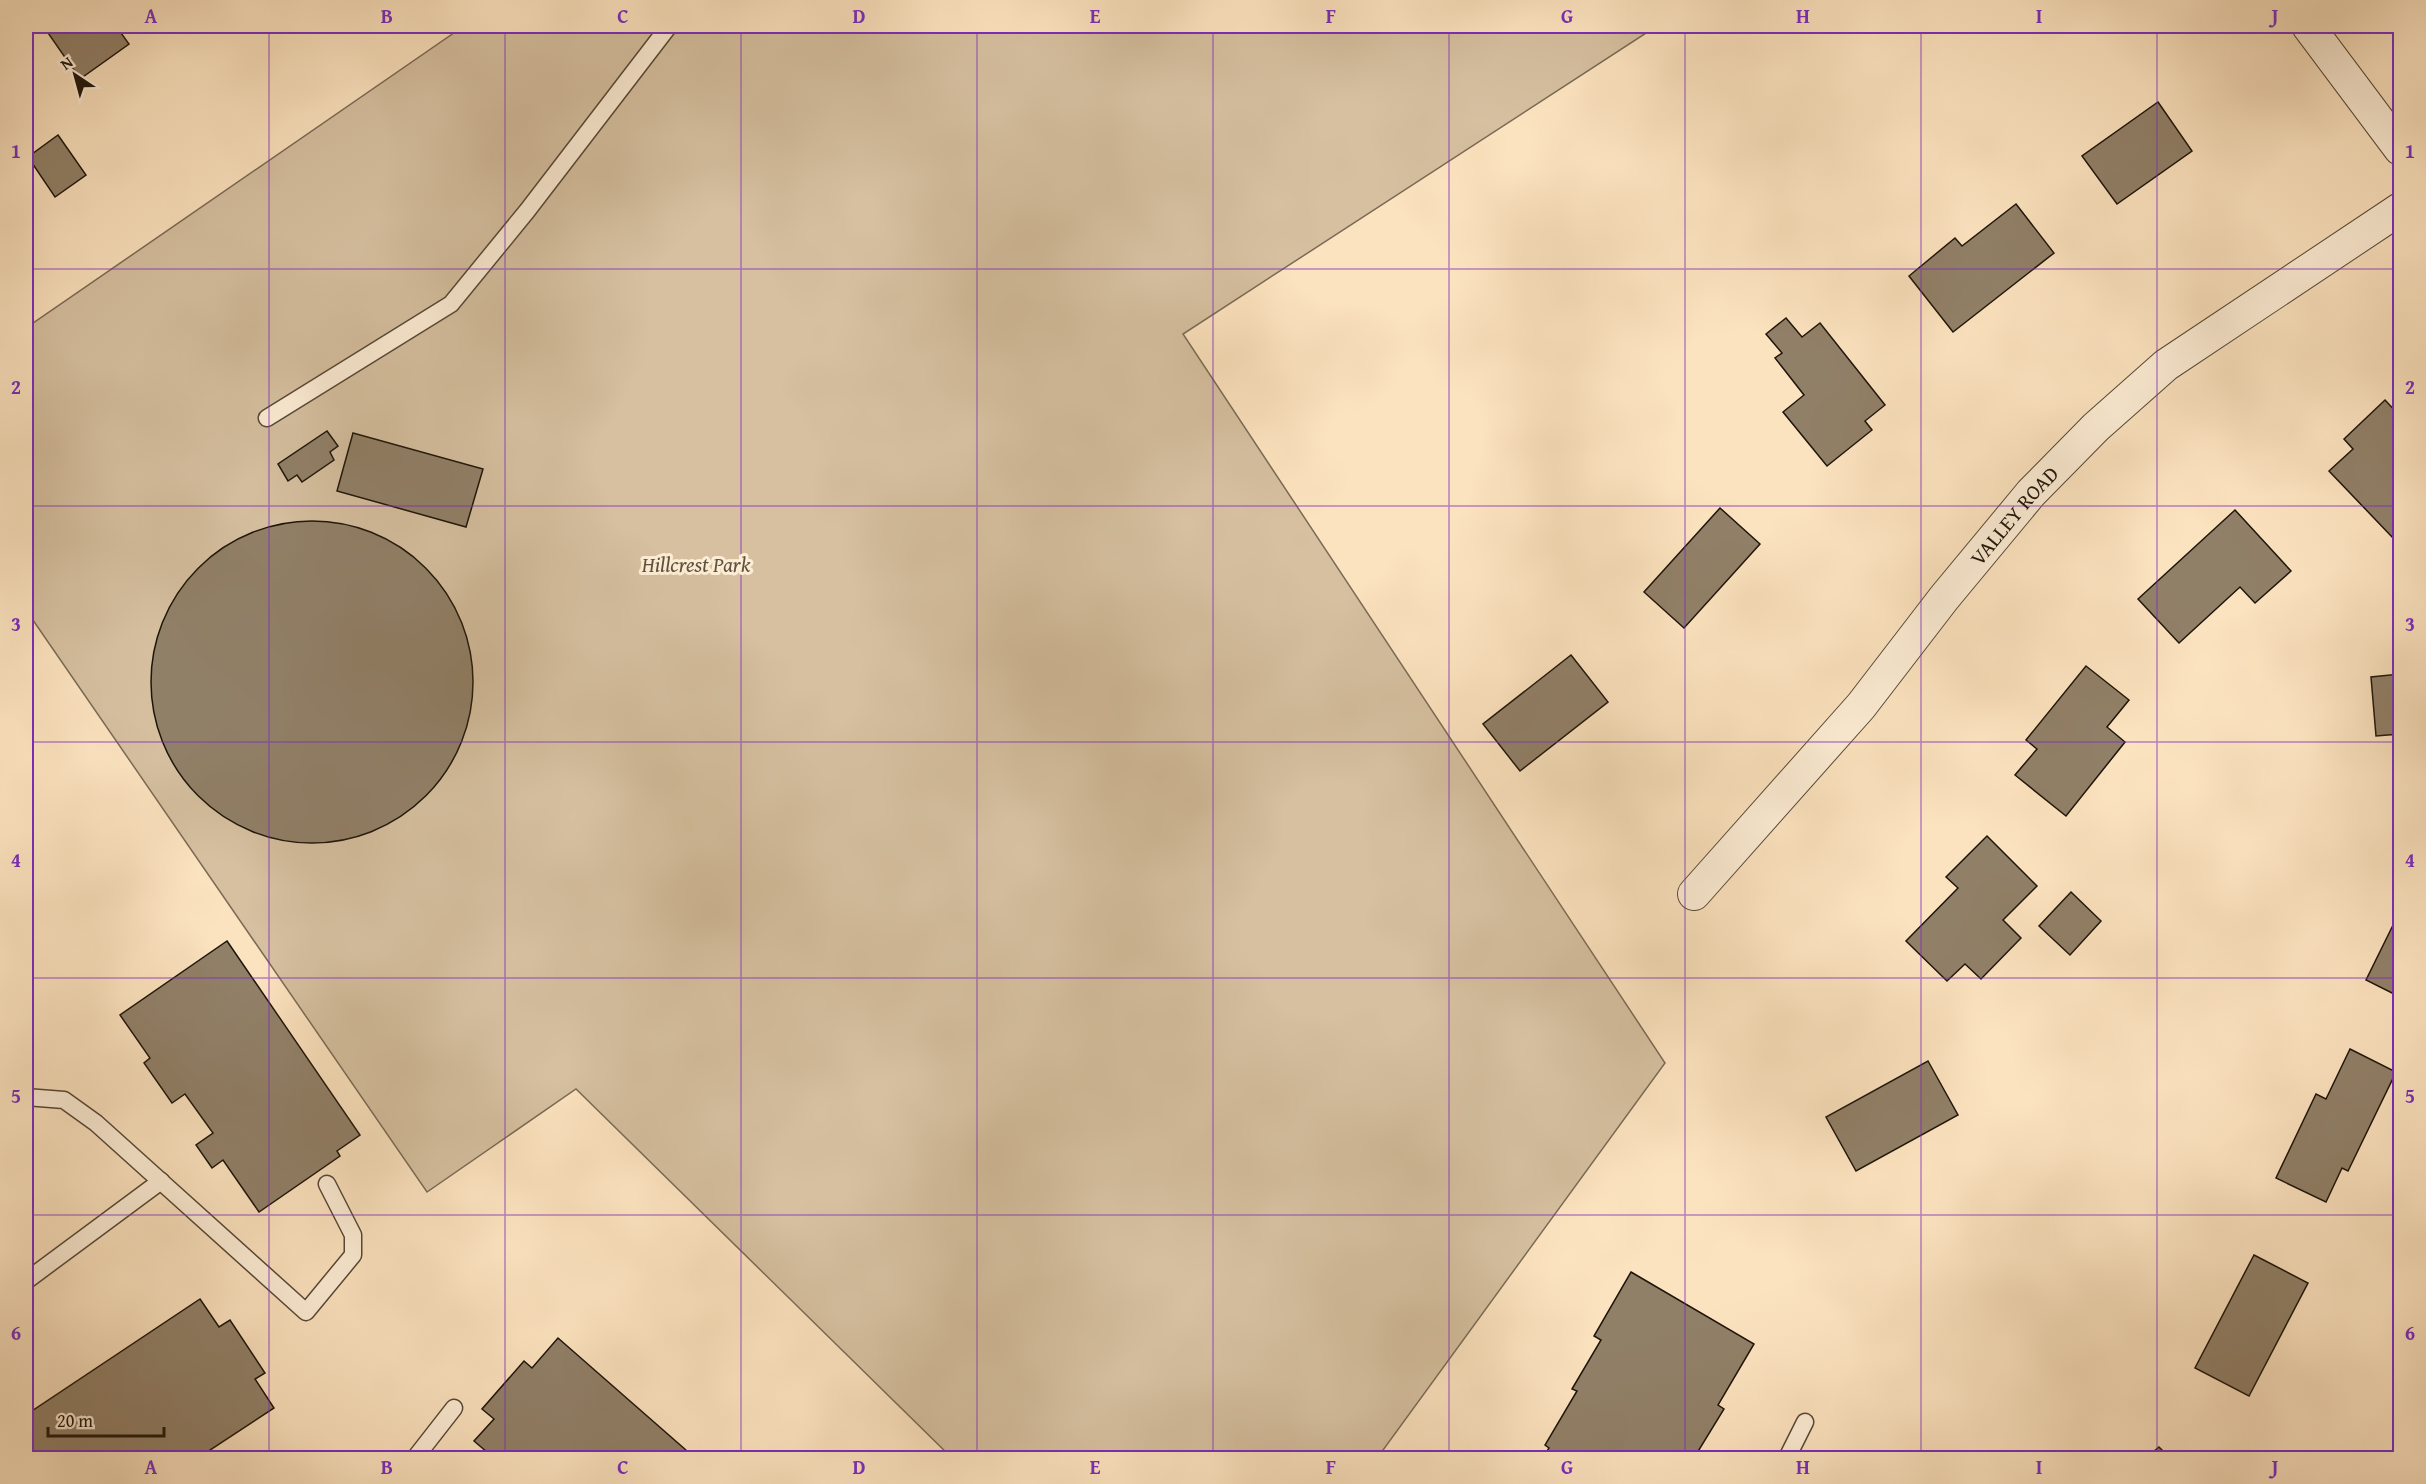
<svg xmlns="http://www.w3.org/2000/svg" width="2426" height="1484" viewBox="0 0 2426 1484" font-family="'Gentium Book Plus',serif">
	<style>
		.green { fill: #d6c0a0; stroke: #7a6a55; stroke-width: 1.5 }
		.building { fill: #918068; stroke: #1e150a; stroke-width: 1.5 }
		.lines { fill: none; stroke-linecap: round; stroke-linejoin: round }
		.service-casing { stroke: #564837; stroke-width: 19 }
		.minor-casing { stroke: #564837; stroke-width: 34 }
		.service { stroke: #fdedd5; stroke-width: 16 }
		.minor { stroke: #fdedd5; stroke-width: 32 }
		.grid { fill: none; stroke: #7b2cbf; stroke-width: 1.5; stroke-opacity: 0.55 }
		.labels { text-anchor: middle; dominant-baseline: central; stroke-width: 6; stroke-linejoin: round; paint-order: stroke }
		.street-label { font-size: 21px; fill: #1e150a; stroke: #fdedd5 }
		.park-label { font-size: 21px; font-style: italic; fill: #5e513e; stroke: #fdedd5 }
		.neatline { fill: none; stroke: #7b2cbf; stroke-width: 2 }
		.grid-label { font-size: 20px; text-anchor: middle; font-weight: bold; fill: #7b2cbf }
	</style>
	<rect width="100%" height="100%" fill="#fce3bf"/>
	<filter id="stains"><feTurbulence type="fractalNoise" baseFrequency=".00333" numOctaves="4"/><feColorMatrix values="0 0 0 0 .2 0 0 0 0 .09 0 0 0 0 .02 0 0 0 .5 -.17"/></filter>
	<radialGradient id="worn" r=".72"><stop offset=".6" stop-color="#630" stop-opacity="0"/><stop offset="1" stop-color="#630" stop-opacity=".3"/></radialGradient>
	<path class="green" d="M464,26H1657L1183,334L1665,1063L1383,1450L1387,1458H952L576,1089L427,1192L26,610V328Z"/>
	<g class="building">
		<path d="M53,26H116L129,44L80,79L46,30Z"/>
		<path d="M2158,102L2192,151L2117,204L2082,156Z"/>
		<path d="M58,135L86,175L55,197L28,157Z"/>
		<path d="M2016,204L2054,253L1953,332L1909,276L1955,238L1962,246Z"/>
		<path d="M1786,318L1802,337L1820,323L1885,405L1865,421L1872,430L1827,466L1783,412L1804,395L1775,358L1782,353L1766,334Z"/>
		<path d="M2385,400L2400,416V531L2393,538L2329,471L2353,449L2344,439Z"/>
		<path d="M327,431L338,446L330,452L334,460L302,482L297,475L288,481L278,464Z"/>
		<path d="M353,433L483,469L466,527L337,491Z"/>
		<path d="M1720,508L1760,544L1684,628L1644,592Z"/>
		<path d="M2235,510L2291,571L2255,603L2240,587L2179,643L2138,599Z"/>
		<circle cx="312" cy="682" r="161"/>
		<path d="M1571,655L1608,702L1520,771L1483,724Z"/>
		<path d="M2086,666L2129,700L2107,727L2125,742L2066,816L2015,775L2037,749L2026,740Z"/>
		<path d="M2400,674V734L2376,736L2371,677Z"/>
		<path d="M1987,836L2037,886L2003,920L2021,938L1981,979L1965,964L1947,981L1906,941L1958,888L1946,877Z"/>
		<path d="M2071,892L2101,921L2070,955L2039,926Z"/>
		<path d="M2400,911V997L2366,980Z"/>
		<path d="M227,941L360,1135L337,1151L340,1156L259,1212L223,1160L212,1168L196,1145L213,1133L185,1094L172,1103L144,1063L150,1058L120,1015Z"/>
		<path d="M2350,1049L2396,1072L2348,1171L2342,1168L2326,1202L2276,1178L2316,1094L2326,1099Z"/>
		<path d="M1928,1061L1958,1115L1856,1171L1826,1117Z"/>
		<path d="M2254,1255L2308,1283L2249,1396L2195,1368Z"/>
		<path d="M1631,1272L1754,1344L1718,1405L1724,1409L1694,1458H1543L1549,1448L1545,1445L1577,1391L1572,1389L1601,1340L1594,1336Z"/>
		<path d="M200,1299L219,1327L230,1320L265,1373L255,1379L274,1408L198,1458H26V1415Z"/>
		<path d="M558,1338L695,1458H494L474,1441L494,1419L482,1409L524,1361L532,1368Z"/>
		<path d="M2159,1447L2170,1458H2146Z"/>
	</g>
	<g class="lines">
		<defs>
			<g id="service">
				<path d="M267,418L451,304L527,211L669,26"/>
				<path d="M26,1097L64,1100L96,1123L306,1312L353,1255V1235L327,1184"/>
				<path d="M26,1281L161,1181"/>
				<path d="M415,1458L454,1408"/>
				<path d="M1787,1458L1805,1422"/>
			</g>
			<g id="minor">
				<path d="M2308,26L2400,149"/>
				<path id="s1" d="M1694,894L1861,706L1944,598L2031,493L2096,427L2166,365L2400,209"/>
			</g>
		</defs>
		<use href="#service" class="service-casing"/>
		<use href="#minor" class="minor-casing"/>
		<use href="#service" class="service"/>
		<use href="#minor" class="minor"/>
	</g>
	<path class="grid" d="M269,26V1458M505,26V1458M741,26V1458M977,26V1458M1213,26V1458M1449,26V1458M1685,26V1458M1921,26V1458M2157,26V1458M26,269H2400M26,506H2400M26,742H2400M26,978H2400M26,1215H2400"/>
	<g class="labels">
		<g class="street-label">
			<text stroke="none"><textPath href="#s1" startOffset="496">VALLEY ROAD</textPath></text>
		</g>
		<g class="park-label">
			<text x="696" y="564">Hillcrest Park</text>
		</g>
	</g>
	<rect width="2426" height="1484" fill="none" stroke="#fce3bf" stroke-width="66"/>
	<g transform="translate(75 75) rotate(324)" stroke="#fdedd5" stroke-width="4.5" paint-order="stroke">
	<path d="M0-4.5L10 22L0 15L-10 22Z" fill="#1e150a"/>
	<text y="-9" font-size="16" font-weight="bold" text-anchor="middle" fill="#1e150a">N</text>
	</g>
	<path d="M48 1427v9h116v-9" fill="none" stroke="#1e150a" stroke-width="3"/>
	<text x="57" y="1427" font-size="18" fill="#1e150a" stroke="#fdedd5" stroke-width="4.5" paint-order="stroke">20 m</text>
	<rect x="33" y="33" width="2360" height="1418" class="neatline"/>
	<g class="grid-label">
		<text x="151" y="23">A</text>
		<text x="387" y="23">B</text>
		<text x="623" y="23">C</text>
		<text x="859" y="23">D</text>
		<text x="1095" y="23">E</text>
		<text x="1331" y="23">F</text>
		<text x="1567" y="23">G</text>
		<text x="1803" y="23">H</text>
		<text x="2039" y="23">I</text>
		<text x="2275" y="23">J</text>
		<text x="16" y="158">1</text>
		<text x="2410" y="158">1</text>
		<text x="16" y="394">2</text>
		<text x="2410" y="394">2</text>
		<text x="16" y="631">3</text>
		<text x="2410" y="631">3</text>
		<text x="16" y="867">4</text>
		<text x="2410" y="867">4</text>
		<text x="16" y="1103">5</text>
		<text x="2410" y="1103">5</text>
		<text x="16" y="1340">6</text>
		<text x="2410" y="1340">6</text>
		<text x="151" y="1474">A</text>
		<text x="387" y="1474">B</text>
		<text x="623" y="1474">C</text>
		<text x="859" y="1474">D</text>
		<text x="1095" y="1474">E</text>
		<text x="1331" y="1474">F</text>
		<text x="1567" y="1474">G</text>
		<text x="1803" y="1474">H</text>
		<text x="2039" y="1474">I</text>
		<text x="2275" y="1474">J</text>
	</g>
	<rect width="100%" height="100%" filter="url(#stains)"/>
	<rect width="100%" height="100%" fill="url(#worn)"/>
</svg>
